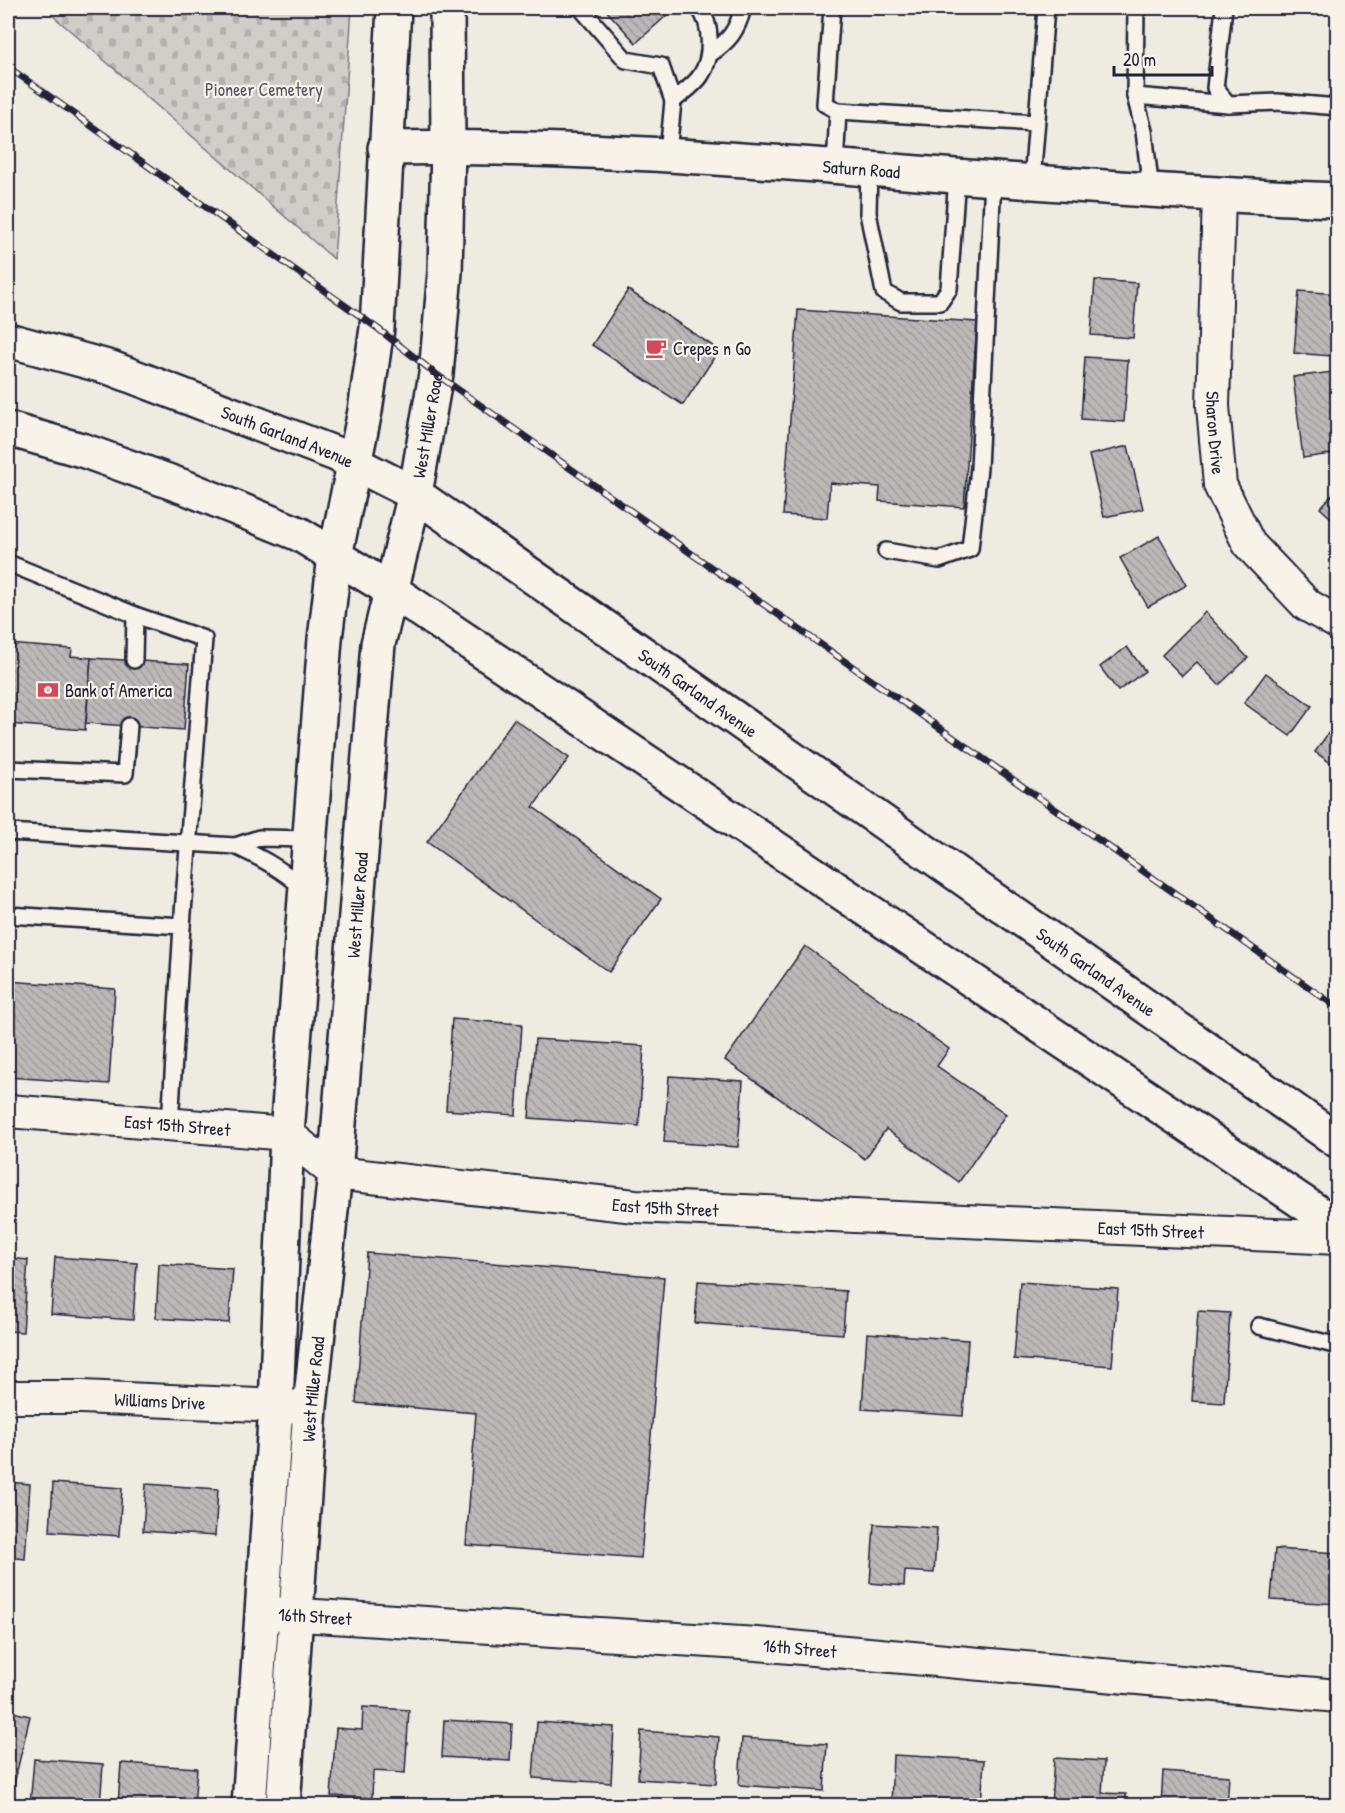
<svg xmlns="http://www.w3.org/2000/svg" width="1345" height="1813" viewBox="0 0 1345 1813" font-family="'Patrick Hand',sans-serif">
	<style>
		.cemetery { fill: url(#cemetery-stones); stroke: #7a7882; stroke-width: 1.5 }
		.building { fill: url(#building-back-hatch); stroke: #22223b; stroke-width: 1.5 }
		.lines { fill: none; stroke-linecap: round; stroke-linejoin: round }
		.service-casing { stroke: #22223b; stroke-width: 20 }
		.minor-casing { stroke: #22223b; stroke-width: 36 }
		.tertiary-casing { stroke: #22223b; stroke-width: 38 }
		.secondary-casing { stroke: #22223b; stroke-width: 38 }
		.primary-casing { stroke: #22223b; stroke-width: 38 }
		.service { stroke: #f7f3e8; stroke-width: 15 }
		.minor { stroke: #f7f3e8; stroke-width: 32 }
		.tertiary { stroke: #f7f3e8; stroke-width: 33 }
		.secondary { stroke: #f7f3e8; stroke-width: 33 }
		.primary { stroke: #f7f3e8; stroke-width: 33 }
		.rail-casing { stroke: #22223b; stroke-width: 7 }
		.rail { stroke: #f7f3e8; stroke-width: 4.5; stroke-dasharray: 14; stroke-linecap: butt }
		.labels { text-anchor: middle; dominant-baseline: central; stroke-width: 4.5; stroke-linejoin: round; paint-order: stroke }
		.park-label { font-size: 18px; fill: #575566; stroke: #f7f3e8 }
		.street-label { font-size: 18px; fill: #22223b; stroke: #f7f3e8 }
		.poi-label { font-size: 18px; fill: #22223b; stroke: #f7f3e8; text-anchor: start }
	</style>
	<defs>
		<pattern id="cemetery-stones" width="16" height="16" patternUnits="userSpaceOnUse" patternTransform="scale(1.5)"><rect width="16" height="16" fill="#d1cdc9"/><path d="M2 7V4a2 2 0 0 1 4 0v3zM10 15v-3a2 2 0 0 1 4 0v3z" fill="#b3b0ae"/></pattern>
		<pattern id="building-back-hatch" width="6" height="6" patternUnits="userSpaceOnUse" patternTransform="scale(1.5)"><rect width="6" height="6" fill="#bbb8b7"/><path d="M-1 5l2 2M0 0l6 6M5-1l2 2" fill="none" stroke="#a09e9e"/></pattern>
	</defs>
	<rect width="100%" height="100%" fill="#eeebe1"/>
	<filter id="ink" filterUnits="userSpaceOnUse"><feTurbulence type="fractalNoise" baseFrequency=".0167" numOctaves="2"/><feDisplacementMap in="SourceGraphic" scale="12" xChannelSelector="R" yChannelSelector="G"/><feConvolveMatrix kernelMatrix="1 2 1 2 8 2 1 2 1" color-interpolation-filters="sRGB"/></filter>
	<g filter="url(#ink)">
		<path class="cemetery" d="M53,8H352L334,259L52,15Z"/>
		<g class="building">
			<path d="M604,8H675L636,43Z"/>
			<path d="M1095,280L1137,283L1133,338L1091,335Z"/>
			<path d="M628,290L719,350L683,405L592,345Z"/>
			<path d="M1299,291L1338,294V334H1334L1332,356L1294,353Z"/>
			<path d="M798,310L977,322L964,507L879,501L880,487L830,483L827,518L783,515Z"/>
			<path d="M1085,357L1128,360L1124,422L1081,419Z"/>
			<path d="M1333,372L1338,410V453L1303,458L1293,377Z"/>
			<path d="M1128,446L1143,509L1104,517L1089,455Z"/>
			<path d="M1338,489V524L1320,508Z"/>
			<path d="M1159,536L1187,585L1148,607L1120,558Z"/>
			<path d="M1205,612L1248,658L1219,685L1197,662L1182,676L1162,655Z"/>
			<path d="M8,644L72,649L71,656L91,658L85,730L8,724Z"/>
			<path d="M1127,647L1145,671L1118,691L1100,667Z"/>
			<path d="M91,658L189,664L184,730L86,723Z"/>
			<path d="M1266,673L1312,706L1290,736L1244,703Z"/>
			<path d="M514,719L569,758L533,807L661,899L609,972L427,842Z"/>
			<path d="M1336,722L1338,723V768L1315,752Z"/>
			<path d="M805,946L949,1049L937,1066L1006,1114L959,1182L886,1129L865,1159L725,1060Z"/>
			<path d="M8,981L115,989L109,1084L8,1077Z"/>
			<path d="M452,1019L522,1024L516,1115L446,1110Z"/>
			<path d="M535,1039L644,1046L639,1126L529,1118Z"/>
			<path d="M669,1076L743,1081L738,1147L664,1142Z"/>
			<path d="M367,1253L664,1277L641,1558L466,1545L476,1413L356,1403Z"/>
			<path d="M55,1257L137,1263L133,1320L51,1314Z"/>
			<path d="M8,1258L28,1260L23,1332L8,1331Z"/>
			<path d="M159,1264L233,1269L229,1323L156,1318Z"/>
			<path d="M698,1281L846,1291L843,1334L695,1323Z"/>
			<path d="M1020,1282L1118,1289L1112,1366L1014,1359Z"/>
			<path d="M1198,1311L1230,1313L1224,1403L1192,1401Z"/>
			<path d="M867,1333L968,1340L963,1416L862,1409Z"/>
			<path d="M8,1482L30,1484L25,1559L8,1557Z"/>
			<path d="M53,1483L122,1488L119,1536L50,1531Z"/>
			<path d="M146,1484L218,1489L215,1536L143,1531Z"/>
			<path d="M874,1524L937,1528L934,1573L905,1571L904,1586L870,1583Z"/>
			<path d="M1275,1549L1338,1553V1604L1271,1600Z"/>
			<path d="M363,1707L409,1710L405,1773L373,1771L372,1798L331,1796L336,1728L362,1730Z"/>
			<path d="M8,1711L30,1716L13,1788L8,1787Z"/>
			<path d="M444,1720L512,1724L510,1761L442,1757Z"/>
			<path d="M537,1722L614,1727L611,1783L533,1778Z"/>
			<path d="M641,1731L719,1737L716,1784L638,1779Z"/>
			<path d="M742,1738L827,1744L824,1791L739,1785Z"/>
			<path d="M893,1755L984,1760L981,1806H891Z"/>
			<path d="M1054,1758L1104,1761L1102,1793L1126,1794V1806H1051Z"/>
			<path d="M34,1759L103,1764L100,1806H30Z"/>
			<path d="M121,1763L197,1768L194,1806H118Z"/>
			<path d="M1163,1771L1229,1776L1227,1806H1161Z"/>
		</g>
		<g class="lines">
			<defs>
				<g id="service">
					<path d="M581,8L626,60L661,66L673,101L668,154"/>
					<path d="M832,8L825,104L838,111L835,167"/>
					<path d="M1136,8L1135,96L1144,131L1151,191"/>
					<path d="M1224,8L1215,88L1228,104L1278,102L1338,107"/>
					<path d="M710,54C729,41 737,31 743,8"/>
					<path d="M1135,96L1228,104"/>
					<path d="M673,101C682,93 695,85 701,75C713,57 712,24 699,8"/>
					<path d="M838,111L1036,123"/>
					<path d="M869,169L868,213L884,292L901,302H940L949,289L957,176"/>
					<path d="M1032,181L1046,8"/>
					<path d="M886,551L939,560L970,549L979,468L993,179"/>
					<path d="M8,563L135,615L204,639L182,926"/>
					<path d="M134,660L135,615"/>
					<path d="M8,769L125,774L129,726"/>
					<path d="M8,832L235,846L259,838L309,839"/>
					<path d="M235,846C261,858 284,870 305,890"/>
					<path d="M8,915L182,926L170,1124"/>
					<path d="M1259,1326L1338,1346"/>
				</g>
				<g id="minor">
					<path id="s1" d="M1219,196L1213,406L1220,485L1249,544L1307,605L1338,623"/>
					<path id="s2" d="M8,1111L287,1134L335,1173L635,1206L1338,1238"/>
					<path id="s3" d="M8,1397H82L303,1407"/>
					<path id="s4" d="M269,1613L757,1644L1338,1696"/>
				</g>
				<g id="tertiary">
					<path id="s5" d="M385,148C546,145 708,157 869,169C1025,182 1181,194 1338,200"/>
				</g>
				<g id="secondary">
					<path d="M249,1806L276,1406L287,1134L325,639L335,556L365,411L377,328L394,8"/>
					<path id="s6" d="M283,1806L310,1407L335,1173L378,644L415,494L436,374L445,272L448,147L447,8"/>
				</g>
				<g id="primary">
					<path id="s7" d="M8,340L111,368L336,454L415,494L1338,1141"/>
					<path d="M8,429L85,451L187,488L299,534L391,590L1338,1226"/>
				</g>
			</defs>
			<use href="#service" class="service-casing"/>
			<use href="#minor" class="minor-casing"/>
			<use href="#tertiary" class="tertiary-casing"/>
			<use href="#secondary" class="secondary-casing"/>
			<use href="#primary" class="primary-casing"/>
			<use href="#service" class="service"/>
			<use href="#minor" class="minor"/>
			<use href="#tertiary" class="tertiary"/>
			<use href="#secondary" class="secondary"/>
			<use href="#primary" class="primary"/>
			<defs>
				<path id="rail" d="M8,67L377,328L436,374L1338,1008"/>
			</defs>
			<use href="#rail" class="rail-casing"/>
			<use href="#rail" class="rail"/>
		</g>
	</g>
	<defs>
		<symbol id="cafe-bare" viewBox="-9 -9 18 18"><path d="M-5.5-4.5H6V0H3Q3 3.5 0 3.5H-2.5Q-5.5 3.5-5.5 0ZM3-3.2v2h1.7v-2ZM-6 4.5H4V6H-6Z" fill="#d1495b" stroke="#f7f3e8" stroke-width="2.5" paint-order="stroke"/></symbol>
		<symbol id="bank-bare" viewBox="-9 -9 18 18"><path d="M-6-4H6V4H-6ZM0-2.3a2.3 2.3 0 1 0 0 4.6a2.3 2.3 0 1 0 0-4.6Z" fill="#d1495b" stroke="#f7f3e8" stroke-width="2.5" paint-order="stroke"/></symbol>
	</defs>
	<g fill-rule="evenodd">
		<use href="#cafe-bare" x="641" y="333" width="30" height="30"/>
		<use href="#bank-bare" x="33" y="675" width="30" height="30"/>
	</g>
	<g class="labels">
		<g class="park-label">
			<text x="264" y="89">Pioneer Cemetery</text>
		</g>
		<g class="street-label">
			<text stroke="none"><textPath href="#s5" startOffset="477">Saturn Road</textPath></text>
			<text stroke="none"><textPath href="#s6" startOffset="1390">West Miller Road</textPath></text>
			<text stroke="none"><textPath href="#s1" startOffset="237">Sharon Drive</textPath></text>
			<text stroke="none"><textPath href="#s7" startOffset="296">South Garland Avenue</textPath></text>
			<text stroke="none"><textPath href="#s7" startOffset="782">South Garland Avenue</textPath></text>
			<text stroke="none"><textPath href="#s6" startOffset="904">West Miller Road</textPath></text>
			<text stroke="none"><textPath href="#s7" startOffset="1268">South Garland Avenue</textPath></text>
			<text stroke="none"><textPath href="#s2" startOffset="170">East 15th Street</textPath></text>
			<text stroke="none"><textPath href="#s2" startOffset="674">East 15th Street</textPath></text>
			<text stroke="none"><textPath href="#s2" startOffset="1160">East 15th Street</textPath></text>
			<text stroke="none"><textPath href="#s6" startOffset="418">West Miller Road</textPath></text>
			<text stroke="none"><textPath href="#s3" startOffset="152">Williams Drive</textPath></text>
			<text stroke="none"><textPath href="#s4" startOffset="46">16th Street</textPath></text>
			<text stroke="none"><textPath href="#s4" startOffset="532">16th Street</textPath></text>
		</g>
		<g class="poi-label">
			<text x="673" y="348">Crepes n Go</text>
			<text x="65" y="690">Bank of America</text>
		</g>
	</g>
	<rect width="1345" height="1813" fill="none" stroke="#f7f3e8" stroke-width="30"/>
	<rect x="15" y="15" width="1315" height="1783" fill="none" stroke="#22223b" stroke-width="2" filter="url(#ink)"/>
	<path d="M1114 66v9h98v-9" fill="none" stroke="#22223b" stroke-width="3"/>
	<text x="1123" y="66" font-size="18" fill="#22223b" stroke="#f7f3e8" stroke-width="4.5" paint-order="stroke">20 m</text>
</svg>
